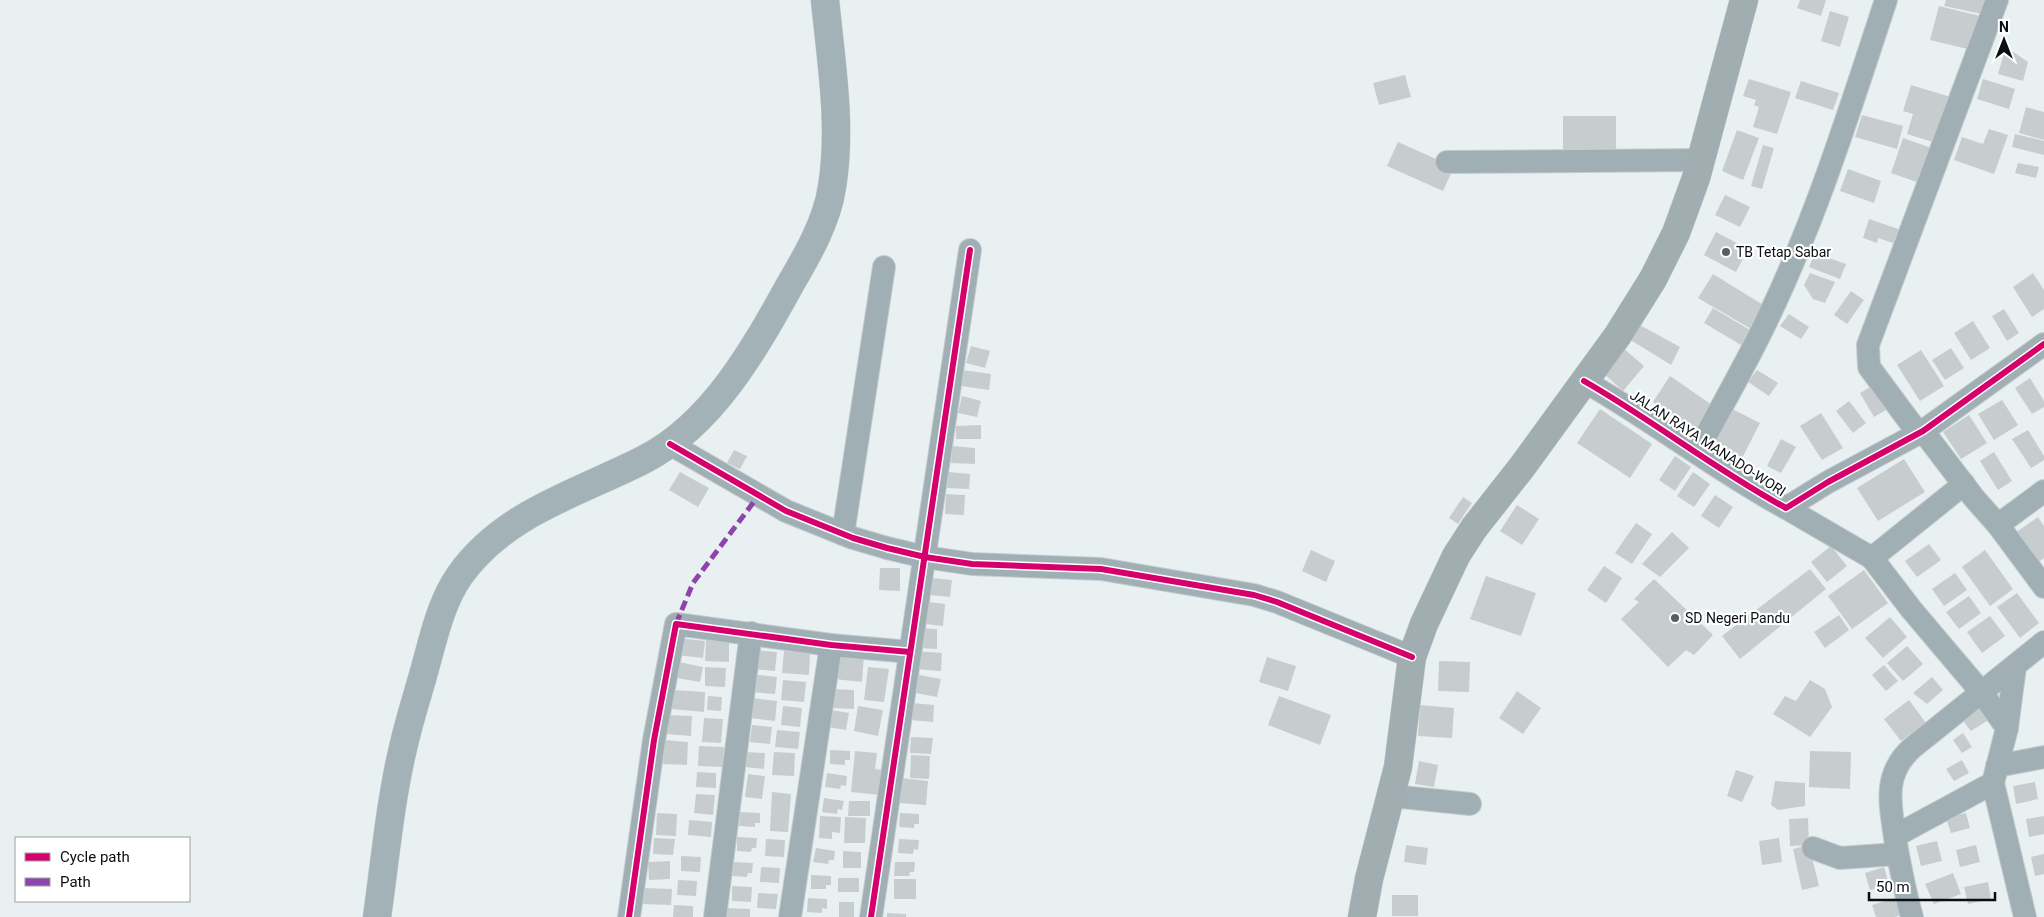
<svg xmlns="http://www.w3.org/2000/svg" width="2044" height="917" viewBox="0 0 2044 917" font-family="Roboto,sans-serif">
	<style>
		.building { fill: #c7cdcf }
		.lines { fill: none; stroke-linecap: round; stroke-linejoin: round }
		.minor-casing { stroke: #c6cbcd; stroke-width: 24 }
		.major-casing { stroke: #c6cbcd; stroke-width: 29 }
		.highway-casing { stroke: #c6cbcd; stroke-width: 29 }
		.minor { stroke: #9fafb4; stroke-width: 22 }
		.major { stroke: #a3b2b6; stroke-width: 28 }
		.highway { stroke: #a1aeb1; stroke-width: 28 }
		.quiet { stroke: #8e44ad; stroke-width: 5; stroke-dasharray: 10 5; stroke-linecap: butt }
		.cycleway-casing { stroke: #fff; stroke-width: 9 }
		.cycleway { stroke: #d6006c; stroke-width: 6 }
		.poi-dot { fill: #585e5f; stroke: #fff; stroke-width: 2 }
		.labels { text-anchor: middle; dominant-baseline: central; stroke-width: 4.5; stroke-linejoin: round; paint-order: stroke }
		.poi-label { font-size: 14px; fill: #0a0f10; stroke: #fff; text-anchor: start }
		.street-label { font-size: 14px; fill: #0a0f10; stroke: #fff }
	</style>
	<rect width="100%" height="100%" fill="#e9f0f2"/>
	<g class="building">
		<path d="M1800,0H1826L1821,16L1797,8Z"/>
		<path d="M1946,0H1985L1982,14L1944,6Z"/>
		<path d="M1939,6L1984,17L1976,51L1930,40Z"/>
		<path d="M1830,11L1849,17L1840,47L1821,41Z"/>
		<path d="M2006,47L2028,62L2023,81L1998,74Z"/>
		<path d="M1405,75L1411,97L1379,105L1373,83Z"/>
		<path d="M1749,79L1791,92L1777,134L1753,127L1759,107L1754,105L1756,100L1743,96Z"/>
		<path d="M1983,79L2015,89L2009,109L1977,99Z"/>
		<path d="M1801,81L1839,93L1833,110L1795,98Z"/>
		<path d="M1911,85L1954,98L1936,143L1907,134L1913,114L1903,111Z"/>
		<path d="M2026,107L2044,112V140L2019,133Z"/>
		<path d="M1862,115L1903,126L1897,149L1855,137Z"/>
		<path d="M1563,116H1616V154L1563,155Z"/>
		<path d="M1989,129L2008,135L1994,174L1954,160L1962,137L1983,144Z"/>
		<path d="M1737,130L1759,138L1743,180L1722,171Z"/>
		<path d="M2015,134L2044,141V155L2012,147Z"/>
		<path d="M1903,138L1937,150L1925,185L1891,173Z"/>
		<path d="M1398,142L1454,167L1443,191L1387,166Z"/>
		<path d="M1763,145L1774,148L1762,189L1751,186Z"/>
		<path d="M2018,163L2039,167L2036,178L2015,173Z"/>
		<path d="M1848,169L1881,181L1874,203L1840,191Z"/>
		<path d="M1725,195L1750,207L1740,227L1715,215Z"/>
		<path d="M1869,219L1904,231L1899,245L1878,238L1877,243L1863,238Z"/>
		<path d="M1716,232L1748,249L1736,272L1704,255Z"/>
		<path d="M1815,253L1846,264L1840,279L1809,267Z"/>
		<path d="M1810,273L1835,282L1825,303L1813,299L1804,285Z"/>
		<path d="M2033,273L2044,290V309L2032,317L2013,287Z"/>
		<path d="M1713,274L1765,306L1751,329L1698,298Z"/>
		<path d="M1851,291L1864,300L1847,324L1834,315Z"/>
		<path d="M1713,308L1755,333L1746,348L1704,323Z"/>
		<path d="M2004,309L2019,333L2007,341L1992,316Z"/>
		<path d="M1789,314L1809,327L1801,339L1780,326Z"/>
		<path d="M1973,321L1990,348L1971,360L1954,333Z"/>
		<path d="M1638,324L1680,347L1671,365L1629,339Z"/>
		<path d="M971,346L990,351L985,368L966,363Z"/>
		<path d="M1623,348L1644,366L1623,391L1602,372Z"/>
		<path d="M1951,348L1964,368L1945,380L1932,360Z"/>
		<path d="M1921,350L1944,386L1920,401L1897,365Z"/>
		<path d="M963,370L991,374L989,390L961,386Z"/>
		<path d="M1757,370L1778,383L1769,396L1748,382Z"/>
		<path d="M1670,376L1715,407L1698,432L1653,402Z"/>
		<path d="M2030,378L2044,401V407L2032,414L2015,388Z"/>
		<path d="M1877,383L1891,407L1874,417L1860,393Z"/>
		<path d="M962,396L981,401L977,417L958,413Z"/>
		<path d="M2002,400L2018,425L1994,440L1978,414Z"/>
		<path d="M1849,401L1866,423L1853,433L1836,411Z"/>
		<path d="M1726,406L1760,423L1741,460L1707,443Z"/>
		<path d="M1600,409L1652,444L1630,478L1577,443Z"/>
		<path d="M1821,413L1843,448L1822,460L1800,426Z"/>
		<path d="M1969,415L1987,443L1961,459L1943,432Z"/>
		<path d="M981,425V439H956V426Z"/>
		<path d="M2028,430L2044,456V460L2031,468L2012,439Z"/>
		<path d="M1781,439L1796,447L1781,473L1767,466Z"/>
		<path d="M952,446L975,448V464L951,463Z"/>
		<path d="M734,450L747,456L740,469L727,463Z"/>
		<path d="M1994,452L2012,481L1998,490L1980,461Z"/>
		<path d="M1675,456L1691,467L1675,491L1659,480Z"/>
		<path d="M1904,459L1925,492L1878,521L1857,488Z"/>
		<path d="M680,472L709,488L698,507L669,490Z"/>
		<path d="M948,472L970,474L969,489L947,488Z"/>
		<path d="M1693,472L1710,484L1694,507L1677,496Z"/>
		<path d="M946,494L965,495L964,515L945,514Z"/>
		<path d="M1715,495L1733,507L1719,528L1701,516Z"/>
		<path d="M1463,497L1472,503L1458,524L1449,518Z"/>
		<path d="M1517,505L1539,519L1522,545L1500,531Z"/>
		<path d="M2038,517L2044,526V558L2037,563L2015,533Z"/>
		<path d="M1636,523L1652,534L1632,564L1615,553Z"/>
		<path d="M1672,532L1689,548L1660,577L1642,564Z"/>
		<path d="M1929,544L1941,560L1917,577L1905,561Z"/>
		<path d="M1831,546L1847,566L1827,582L1811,562Z"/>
		<path d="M1311,550L1335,561L1326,582L1302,571Z"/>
		<path d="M1985,550L2013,589L1990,606L1962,567Z"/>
		<path d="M1604,566L1622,578L1606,603L1587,590Z"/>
		<path d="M880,568H900V591L879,590Z"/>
		<path d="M1810,569L1826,589L1740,659L1722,636Z"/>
		<path d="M1864,570L1888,603L1852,629L1828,596Z"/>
		<path d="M1955,573L1967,590L1944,606L1932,589Z"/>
		<path d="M1486,576L1536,593L1521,636L1470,619Z"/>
		<path d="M932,578L952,580L950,597L930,595Z"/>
		<path d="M1654,579L1713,635L1694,655L1686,650L1668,667L1621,619L1639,602L1634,599Z"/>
		<path d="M2017,593L2039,623L2020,638L1997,607Z"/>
		<path d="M1969,596L1981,613L1959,629L1946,612Z"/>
		<path d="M920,601L945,604L943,626L917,623Z"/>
		<path d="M1839,615L1849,630L1825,648L1814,632Z"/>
		<path d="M1990,616L2005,636L1982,653L1967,632Z"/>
		<path d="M1890,617L1907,637L1883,658L1865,638Z"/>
		<path d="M919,628L937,629V649L919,648Z"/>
		<path d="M678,638L705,641L703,658L676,655Z"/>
		<path d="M706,640H729V662L705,661Z"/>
		<path d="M1907,646L1923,664L1903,681L1887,663Z"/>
		<path d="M755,650L777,652L775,671L753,669Z"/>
		<path d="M784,651L810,653L809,675L782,673Z"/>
		<path d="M915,651L942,653L941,671L914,669Z"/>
		<path d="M836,654L864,656L862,682L834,679Z"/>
		<path d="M1267,657L1296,666L1288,691L1259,682Z"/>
		<path d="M674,661L703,667L700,682L671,677Z"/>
		<path d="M1439,661L1470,662L1469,692L1438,691Z"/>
		<path d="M1884,665L1898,681L1886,691L1872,675Z"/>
		<path d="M705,667L726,668L725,687L705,686Z"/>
		<path d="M868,667L889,669L884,702L864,700Z"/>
		<path d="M752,674L777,677L775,694L750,692Z"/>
		<path d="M914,674L941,679L937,697L910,692Z"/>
		<path d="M1932,677L1943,690L1927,704L1913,693Z"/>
		<path d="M783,680L806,682L804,702L781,700Z"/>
		<path d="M1810,680L1825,689L1832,707L1810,737L1773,714L1785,696L1796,701Z"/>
		<path d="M833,689L854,690V709L833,708Z"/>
		<path d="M672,690L705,692L704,712L671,709Z"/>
		<path d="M1517,691L1541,708L1523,734L1499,718Z"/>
		<path d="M708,696L722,697L721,711L707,710Z"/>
		<path d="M1279,696L1331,715L1320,745L1268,725Z"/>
		<path d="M753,698L777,701L775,721L751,718Z"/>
		<path d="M1909,700L1926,723L1901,741L1884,719Z"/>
		<path d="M912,703L934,705L933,722L910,720Z"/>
		<path d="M1420,705L1454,708L1452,738L1418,736Z"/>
		<path d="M1977,705L1990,719L1971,731L1960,717Z"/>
		<path d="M783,706L802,708L800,727L781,725Z"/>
		<path d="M858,706L883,710L878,736L854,731Z"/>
		<path d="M831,710L849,713L846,730L828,727Z"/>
		<path d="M667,715L692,716L691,736L666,734Z"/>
		<path d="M704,718L723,719L721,743L702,742Z"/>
		<path d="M752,725L772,727L770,744L750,742Z"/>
		<path d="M777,730L800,732L798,749L775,747Z"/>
		<path d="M1963,733L1972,747L1962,753L1953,740Z"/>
		<path d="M911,737L933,738L931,754L910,753Z"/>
		<path d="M664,740L688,742L687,765L663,764Z"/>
		<path d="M699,746L724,747L723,767L698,766Z"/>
		<path d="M830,750L850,751V760H845V765L830,764Z"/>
		<path d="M855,751L877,753L875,769L882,770L880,795L851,792Z"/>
		<path d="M1810,751L1851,752L1850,789L1809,787Z"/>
		<path d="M745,752L765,753L764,769L744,767Z"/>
		<path d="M774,752L795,753L794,776L772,775Z"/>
		<path d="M911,755L930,756L929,779L910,778Z"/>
		<path d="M1962,760L1969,773L1954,781L1946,769Z"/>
		<path d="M1419,761L1438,765L1434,787L1415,784Z"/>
		<path d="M1736,770L1754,776L1742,802L1727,796Z"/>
		<path d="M697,772L716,773V788L696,787Z"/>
		<path d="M827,773L847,776L846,786L841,785L840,789L825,787Z"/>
		<path d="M748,774L765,776L762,799L745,797Z"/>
		<path d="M901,778L928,781L926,805L899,803Z"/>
		<path d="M1775,781L1805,783V806L1778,810L1771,805Z"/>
		<path d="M2035,782L2038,799L2016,804L2013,786Z"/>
		<path d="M772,792L791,794L788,832L770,831Z"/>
		<path d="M696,794L715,795L713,815L694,813Z"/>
		<path d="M824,798L844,801L842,810L838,809L837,814L822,812Z"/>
		<path d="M849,801H870V816H848Z"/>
		<path d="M740,812L760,813V823H755V827L739,826Z"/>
		<path d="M657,813L677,814L676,836L656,835Z"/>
		<path d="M900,813L919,814V824H914V828L899,827Z"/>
		<path d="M1966,813L1970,828L1951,833L1946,818Z"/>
		<path d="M820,816L841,817L840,833L832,832V839L819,838Z"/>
		<path d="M2044,816V834L2029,837L2026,819Z"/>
		<path d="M845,817L866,818L865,843H844Z"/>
		<path d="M1808,818L1809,845L1790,846L1789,819Z"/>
		<path d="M689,820L712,822L711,837L688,835Z"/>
		<path d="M737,837L757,838L756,848H752L751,852L737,851Z"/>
		<path d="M654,838L675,839L673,855L653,854Z"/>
		<path d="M1779,838L1782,862L1762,865L1759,841Z"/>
		<path d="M766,839L785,840L784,857L765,856Z"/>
		<path d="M899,839L919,840L918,850L914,849L913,854L898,853Z"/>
		<path d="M1937,841L1942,861L1921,866L1916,846Z"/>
		<path d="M1406,845L1428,848L1426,865L1404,862Z"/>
		<path d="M1809,845L1819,886L1802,890L1793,849Z"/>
		<path d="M1976,845L1980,862L1960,867L1956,850Z"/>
		<path d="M816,848L835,851L834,860H829L828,864L813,862Z"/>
		<path d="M843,851L861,852V868H843Z"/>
		<path d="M2044,854V874L2035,876L2031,857Z"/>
		<path d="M681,856L701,857L700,872L681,871Z"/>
		<path d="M670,861V879L649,880L648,862Z"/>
		<path d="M733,862L753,863L752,873H748L747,877L732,876Z"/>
		<path d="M895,862H915L914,872H910L909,876H894Z"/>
		<path d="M761,867L780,868L779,883L760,882Z"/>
		<path d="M1884,867L1889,885L1870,890L1865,873Z"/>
		<path d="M1953,873L1961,894L1934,904L1925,884Z"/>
		<path d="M811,875L831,876V885H826V889H811Z"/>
		<rect x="838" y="878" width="21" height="14"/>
		<rect x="894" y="879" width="22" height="20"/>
		<path d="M678,880L697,881L696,896L677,895Z"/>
		<path d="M1988,882L1991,899L1968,904L1964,887Z"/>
		<path d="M732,886L752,887L751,902L732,901Z"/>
		<path d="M643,888L672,889L671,905L642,904Z"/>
		<path d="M758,893L778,894L776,909L757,908Z"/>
		<rect x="1392" y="895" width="26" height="21"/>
		<path d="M1898,897L1904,914L1895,917H1876L1872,905Z"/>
		<path d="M808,898L827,899V909L822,908V913L807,912Z"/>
		<rect x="839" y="902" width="15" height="15"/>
		<path d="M674,905L693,906V917H673Z"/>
		<path d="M726,908L750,909V917H725Z"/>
		<path d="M887,913L906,914V917H887Z"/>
	</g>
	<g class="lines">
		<defs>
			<g id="minor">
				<path d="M1447,162L1701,160"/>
				<path d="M1584,381C1654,421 1716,470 1786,508L1828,482L1923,431L2044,344"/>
				<path d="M1923,431L1974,498L1998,525L2044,491"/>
				<path d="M1918,433L1869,367L1868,345L1997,0"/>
				<path d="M670,444L786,511L853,538L887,548L925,557L972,564L1101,569L1254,595L1277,602L1412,657"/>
				<path d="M1697,452C1720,409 1745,366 1766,322C1816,219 1850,109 1886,0"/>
				<path d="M1786,508L1872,558L1964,484"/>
				<path d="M1998,525L2044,587"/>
				<path d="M843,534L884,267"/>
				<path d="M1872,558L1911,609L1982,693L2007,728"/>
				<path d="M1997,766L2044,757"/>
				<path d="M1993,783L2025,917"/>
				<path d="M1392,796L1470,804"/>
				<path d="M1895,836L1993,783L2007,728L2015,667"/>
				<path d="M1813,848L1840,858L1897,854"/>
				<path d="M629,917L654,740L676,624L831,645L910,652"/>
				<path d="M715,917L751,633"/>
				<path d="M790,917L831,645"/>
				<path d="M871,917L970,250"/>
				<path d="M1912,917C1904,889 1900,866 1895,838C1890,803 1883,774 1912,748L2044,642"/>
			</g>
			<path id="major" d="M377,917C385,861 390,803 403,748C409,721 418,694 425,668C434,636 441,602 460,575C505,512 579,493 645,459C713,424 755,348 791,283C808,254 827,221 832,187C842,126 831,61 825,0"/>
			<path id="highway" d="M1362,917L1369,879L1398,767L1412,657L1424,624L1456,556L1474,528L1522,467L1618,335L1653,279L1676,233L1696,178L1744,0"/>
		</defs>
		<use href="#minor" class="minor-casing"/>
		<use href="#major" class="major-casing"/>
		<use href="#highway" class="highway-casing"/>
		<use href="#minor" class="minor"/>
		<use href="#major" class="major"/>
		<use href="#highway" class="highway"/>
		<path class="quiet" d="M676,624L693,583L759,495"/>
		<defs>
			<g id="cycleway">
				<path d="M1584,381C1654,421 1716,470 1786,508L1828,482L1923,431L2044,344"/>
				<path d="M670,444L786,511L853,538L887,548L925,557L972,564L1101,569L1254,595L1277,602L1412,657"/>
				<path d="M629,917L654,740L676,624L831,645L910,652"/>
				<path d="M871,917L970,250"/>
			</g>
		</defs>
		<use href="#cycleway" class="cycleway-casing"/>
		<use href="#cycleway" class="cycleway"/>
	</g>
	<g class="poi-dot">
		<circle cx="1726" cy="252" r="5"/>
		<circle cx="1675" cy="618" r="5"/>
	</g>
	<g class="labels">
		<g class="poi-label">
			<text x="1736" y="252">TB Tetap Sabar</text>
			<text x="1685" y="618">SD Negeri Pandu</text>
		</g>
		<g class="street-label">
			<text transform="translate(1708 443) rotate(33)">JALAN RAYA MANADO-WORI</text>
		</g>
	</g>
	<rect x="15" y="837" width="175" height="65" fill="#ffffff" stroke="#9d9f9f"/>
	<rect x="25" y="853" width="25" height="8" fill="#d6006c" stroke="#9d9f9f"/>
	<text x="60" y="862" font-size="15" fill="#0a0f10">Cycle path</text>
	<rect x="25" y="878" width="25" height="8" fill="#8e44ad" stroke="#9d9f9f"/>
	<text x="60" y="887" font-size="15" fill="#0a0f10">Path</text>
	<g transform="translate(2004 40)" stroke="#ffffff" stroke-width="4" paint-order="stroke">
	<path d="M0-4L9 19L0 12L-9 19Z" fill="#0a0f10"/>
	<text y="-8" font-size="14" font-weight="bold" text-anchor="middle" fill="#0a0f10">N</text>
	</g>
	<path d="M1869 892v8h126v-8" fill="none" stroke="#0a0f10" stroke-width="2.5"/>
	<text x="1876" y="892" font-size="15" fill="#0a0f10" stroke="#ffffff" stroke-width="4" paint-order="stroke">50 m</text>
</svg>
